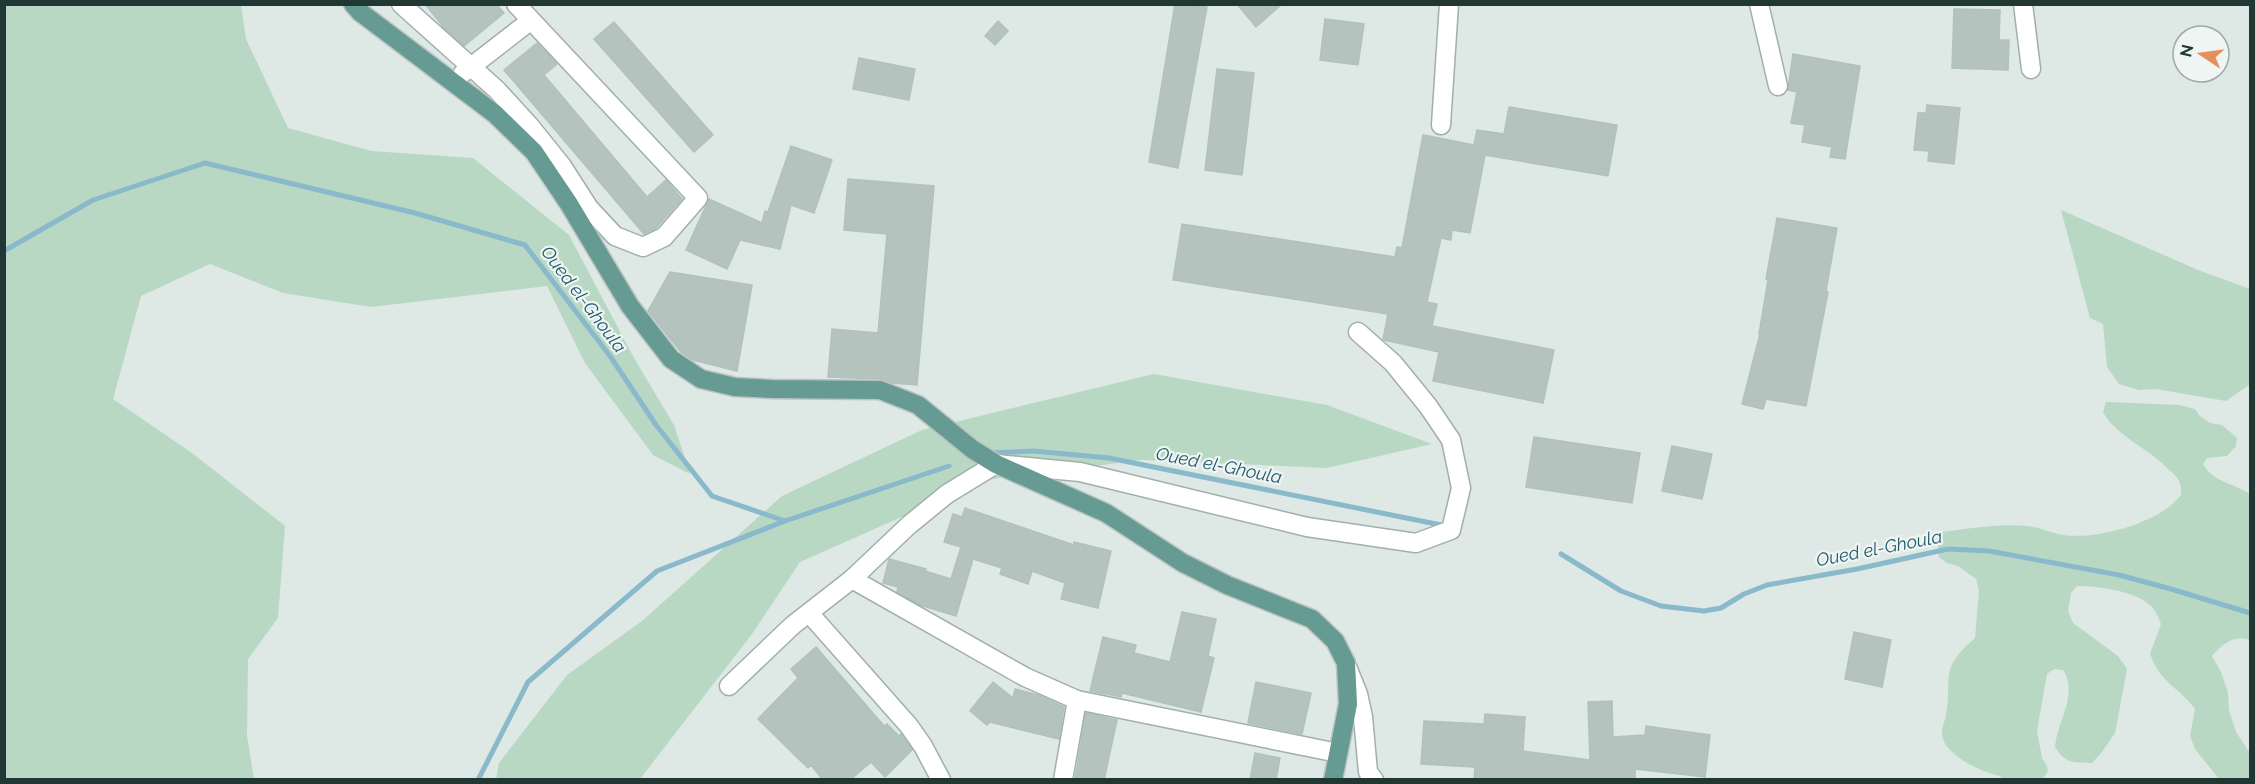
<svg xmlns="http://www.w3.org/2000/svg" width="2255" height="784" viewBox="0 0 2255 784" font-family="Raleway,sans-serif">
	<style>
		.green { fill: #b8d8c4 }
		.lines { fill: none; stroke-linecap: round; stroke-linejoin: round }
		.stream { stroke: #89b9ca; stroke-width: 5 }
		.building { fill: #b4c3be; stroke: #b1c1bc; stroke-width: 1.5 }
		.minor-casing { stroke: #a2afac; stroke-width: 21 }
		.major-casing { stroke: #bcc3c2; stroke-width: 21 }
		.minor { stroke: #fff; stroke-width: 18 }
		.major { stroke: #659b93; stroke-width: 18 }
		.labels { text-anchor: middle; dominant-baseline: central; stroke-width: 4.5; stroke-linejoin: round; paint-order: stroke }
		.water-label { font-size: 18px; font-style: italic; fill: #20586d; stroke: #eef5f2 }
	</style>
	<rect width="100%" height="100%" fill="#dee8e5"/>
	<g class="green">
		<path d="M5,4L241,5L246,39L288,128L371,151L473,158L569,235L634,358L674,425L690,474L653,455L585,363L547,286L371,307L283,293L210,264L141,296L113,399L192,453L285,526L278,618L248,659L247,736L254,779H5Z"/>
		<path d="M2061,210L2198,270L2250,289L2249,385L2226,401L2156,389L2139,390L2119,384L2107,367L2103,324L2090,318Z"/>
		<path d="M1154,374L1327,405L1432,444L1327,468L1142,460L985,480L800,562L752,634L640,779L496,780L499,763L567,675L642,621L782,496L922,430Z"/>
		<path d="M2106,402L2179,405L2195,409L2200,416L2210,423L2222,425L2237,438L2236,446L2227,456L2207,458L2203,464C2213,482 2233,483 2250,494V640C2234,635 2223,643 2212,656L2221,672L2228,693L2229,710L2236,732L2250,753V779H2219L2195,749L2190,736L2195,709C2178,686 2161,684 2150,654L2161,624C2159,619 2156,611 2152,607C2137,591 2098,586 2077,586L2071,593L2068,611L2073,623L2118,656L2127,669L2115,733L2102,752L2092,763C2072,762 2066,764 2055,747C2057,721 2079,694 2063,670L2054,669L2047,674L2037,731L2042,758L2047,766L2048,772L2042,779H2002L2000,776C1982,772 1950,758 1943,739C1940,730 1944,724 1946,716C1953,675 1938,670 1975,638L1979,590L1976,579L1958,566L1947,563L1939,557L1937,541L1940,532C1968,529 1998,523 2027,526C2039,527 2051,533 2063,535C2097,540 2160,523 2181,495C2181,491 2181,485 2179,481C2177,476 2170,471 2166,467C2147,447 2117,437 2103,412Z"/>
	</g>
	<g class="lines">
		<g class="stream">
			<path d="M4,251L93,200L205,163L415,213L525,245L610,356L656,425L712,496L785,521L949,466"/>
			<path d="M990,453L1033,451L1109,458L1441,525"/>
			<path d="M1561,554L1621,591L1661,606L1704,611L1721,608L1744,594L1767,585L1857,569L1948,549L1989,551L2119,575L2171,589L2250,613"/>
			<path d="M478,780L528,682L657,571L785,521"/>
		</g>
	</g>
	<g class="building">
		<path d="M425,4H496L504,13L464,46L445,29Z"/>
		<path d="M1175,4L1207,7L1178,168L1149,162Z"/>
		<path d="M1237,4H1282L1256,27Z"/>
		<path d="M1954,9L2000,10L1999,40H2009L2008,70L1952,68Z"/>
		<path d="M1325,19L1364,24L1358,65L1320,60Z"/>
		<path d="M998,21L1008,31L995,45L985,36Z"/>
		<path d="M614,22L713,135L694,152L594,39Z"/>
		<path d="M537,43L557,64L544,75L647,197L666,180L682,199L655,229L644,234L504,70Z"/>
		<path d="M1793,54L1860,66L1845,159L1830,157L1832,147L1802,142L1805,125L1791,123L1797,92L1788,90Z"/>
		<path d="M859,58L915,69L909,100L853,89Z"/>
		<path d="M1217,69L1254,73L1242,175L1205,170Z"/>
		<path d="M1927,105L1960,108L1954,164L1928,161L1929,151L1914,150L1918,113H1926Z"/>
		<path d="M1509,107L1617,125L1608,176L1485,155L1470,233L1452,230L1451,240L1441,238L1427,302L1437,304L1432,326L1554,350L1543,403L1433,381L1439,352L1384,340L1383,339L1388,314L1173,280L1182,224L1395,257L1397,247L1402,248L1423,135L1474,145L1477,130L1504,134Z"/>
		<path d="M791,146L832,160L814,213L791,205L780,249L740,240L727,269L686,250L709,199L762,223L765,211L768,212Z"/>
		<path d="M848,179L934,186L917,385L892,383L880,379L828,377L832,329L878,333L887,234L844,230Z"/>
		<path d="M1777,218L1837,228L1826,291L1828,292L1806,406L1766,399L1763,409L1742,404L1760,334H1759L1768,280L1766,279Z"/>
		<path d="M670,272L752,285L737,371L693,360L681,352L648,311Z"/>
		<path d="M1534,437L1640,453L1632,503L1526,487Z"/>
		<path d="M1672,446L1712,454L1702,499L1662,491Z"/>
		<path d="M965,508L1074,545V542L1111,551L1098,608L1061,599L1065,583L1032,571L1028,584L1000,574L1002,568L973,559L956,616L920,605L897,592L898,587L883,583L889,559L926,569L925,571L951,579L961,547L944,542L953,514L962,517Z"/>
		<path d="M1182,612L1216,619L1208,656L1214,658L1201,712L1122,693L1121,697L1090,691L1103,637L1136,645L1134,653L1170,662Z"/>
		<path d="M1854,632L1891,640L1882,687L1845,679Z"/>
		<path d="M816,647L884,726L887,724L899,736L901,734L912,750L885,777L871,762L850,780H823L811,765L808,768L758,719L798,678L791,669Z"/>
		<path d="M993,682L1013,698L1015,689L1038,695L1064,707L1059,739L990,722L987,725L970,711Z"/>
		<path d="M1256,682L1311,693L1302,734L1248,723Z"/>
		<path d="M1612,701L1613,737L1645,735L1646,726L1710,735L1705,777L1635,769V778L1474,780L1475,767L1421,764L1424,721L1484,724L1485,714L1525,717L1523,751L1590,760L1588,702Z"/>
		<path d="M1086,713L1117,720L1104,780H1075Z"/>
		<path d="M1255,753L1280,758L1276,780H1250Z"/>
	</g>
	<g class="lines">
		<defs>
			<g id="minor">
				<path d="M401,4L497,90L529,125L562,166L589,208L615,236L643,247L664,237L698,198L516,4"/>
				<path d="M1759,4L1778,86"/>
				<path d="M2023,4L2031,69"/>
				<path d="M463,73L530,21"/>
				<path d="M1441,125L1449,4"/>
				<path d="M852,579L1025,677L1077,700L1338,753"/>
				<path d="M809,613L909,726L923,746L941,780"/>
				<path d="M1348,669L1358,694L1363,717L1368,772L1374,780"/>
				<path d="M729,686L793,625L852,579L909,525L947,494L996,464L1080,472L1307,527L1416,543L1451,530L1461,488L1451,440L1428,406L1393,363L1358,332"/>
				<path d="M1063,780L1077,700"/>
			</g>
			<path id="major" d="M353,4L360,12L495,114L534,152L569,204L630,306L671,359L701,379L735,387L772,389L880,390L918,405L972,449L996,464L1106,513L1183,563L1227,585L1312,619L1335,641L1346,663L1348,704L1333,780"/>
		</defs>
		<use href="#minor" class="minor-casing"/>
		<use href="#major" class="major-casing"/>
		<use href="#minor" class="minor"/>
		<use href="#major" class="major"/>
	</g>
	<g class="labels">
		<g class="water-label">
			<text transform="translate(584 299) rotate(53)">Oued el-Ghoula</text>
			<text transform="translate(1219 465) rotate(11)">Oued el-Ghoula</text>
			<text transform="translate(1879 548) rotate(-11)">Oued el-Ghoula</text>
		</g>
	</g>
	<rect width="2255" height="784" fill="none" stroke="#213733" stroke-width="12"/>
	<g transform="translate(2201 54) rotate(283)"><circle r="28" fill="#eef5f2" stroke="#9ca9a6" stroke-width="1.5"/>
	<path d="M0-4.5L10 22L0 15L-10 22Z" fill="#e78e5d"/>
	<text y="-9" font-size="16" font-weight="bold" text-anchor="middle" fill="#213733">N</text>
	</g>
</svg>
